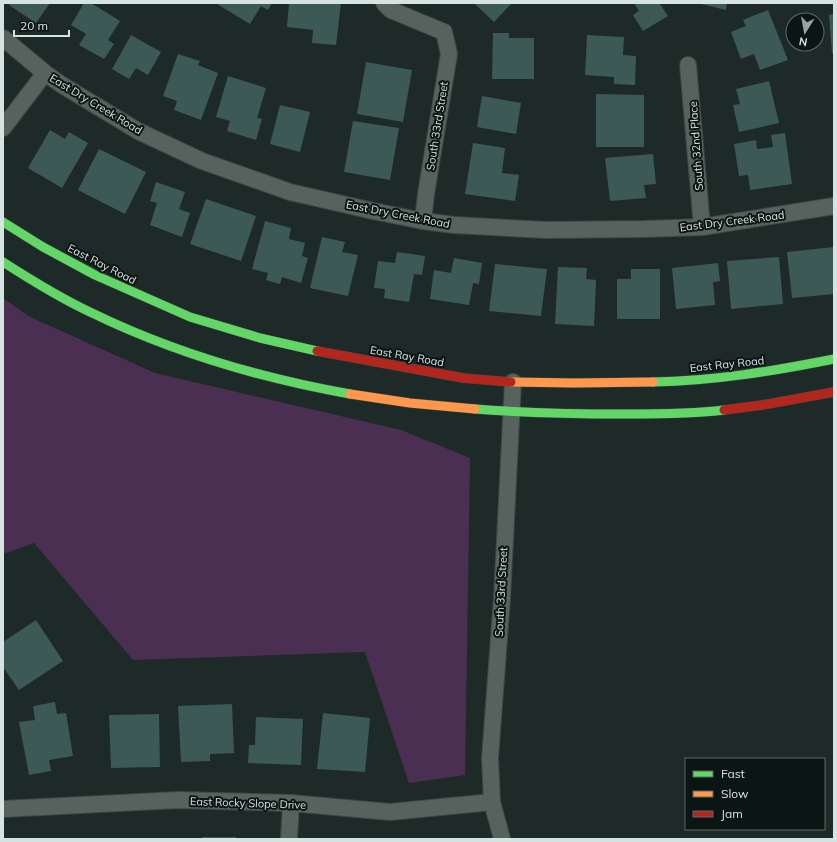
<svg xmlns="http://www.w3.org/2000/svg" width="837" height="842" viewBox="0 0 837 842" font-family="Mulish,sans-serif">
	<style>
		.green { fill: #4b2f52 }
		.building { fill: #3d5955 }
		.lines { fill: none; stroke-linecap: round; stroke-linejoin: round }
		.street-casing { stroke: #3d4846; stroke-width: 18 }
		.fast-casing { stroke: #3d4846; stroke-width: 10 }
		.slow-casing { stroke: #3d4846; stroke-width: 10 }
		.jam-casing { stroke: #3d4846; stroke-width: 10 }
		.street { stroke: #57615e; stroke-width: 16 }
		.fast { stroke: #63d668; stroke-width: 9 }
		.slow { stroke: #ff974d; stroke-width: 9 }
		.jam { stroke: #b3261e; stroke-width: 9 }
		.labels { text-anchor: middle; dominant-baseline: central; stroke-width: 4; stroke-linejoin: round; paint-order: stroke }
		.street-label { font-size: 11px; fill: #d6e4e1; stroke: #0b1513 }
	</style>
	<rect width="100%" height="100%" fill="#1e2a28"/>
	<path class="green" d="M3,298L30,317L155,373L401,430L470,458L465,775L409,783L365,652L133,660L34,543L3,554Z"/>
	<g class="building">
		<path d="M10,3H50L36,23L9,5Z"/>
		<path d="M84,3H91L120,21L108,40L114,44L104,59L79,45L86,34L71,25Z"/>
		<path d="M217,3H272L268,10L261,6L250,24L217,4Z"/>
		<path d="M289,3H341L336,45L312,43L313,30L287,27Z"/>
		<path d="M474,3H512L494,22Z"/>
		<path d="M634,3H662L660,4L668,16L643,31L633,15L639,11Z"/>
		<path d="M702,3H727L726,10L701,4Z"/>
		<path d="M768,10L788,60L760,70L754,54L741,59L731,32L746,26L743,20Z"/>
		<path d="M834,14V53H832L829,15Z"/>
		<path d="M493,33H509V38H534V79H492Z"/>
		<path d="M131,35L161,52L148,75L136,68L129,79L112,69Z"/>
		<path d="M587,35L624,37L623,55L636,56L635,85L614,84V77L585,75Z"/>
		<path d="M178,54L200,61L198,65L218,73L201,120L174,110L177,101L163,96Z"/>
		<path d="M366,62L412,70L403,122L357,114Z"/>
		<path d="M228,76L266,88L257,118L262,119L256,140L227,131L230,121L216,117Z"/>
		<path d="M769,81L779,123L739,132L733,105L740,104L736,89Z"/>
		<path d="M596,94L644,95V147H596Z"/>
		<path d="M482,96L521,103L516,134L477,127Z"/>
		<path d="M280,105L310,112L300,152L270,144Z"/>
		<path d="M353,121L399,128L390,180L344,172Z"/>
		<path d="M50,130L65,139L69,132L88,143L62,188L28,168Z"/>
		<path d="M785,133L792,184L750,190L748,175L739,176L734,144L756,140L757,149L773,147L771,135Z"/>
		<path d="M473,143L505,148L502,173L519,175L515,201L465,194Z"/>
		<path d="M99,149L146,172L125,214L78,190Z"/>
		<path d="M653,154L656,184L644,185L646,198L610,201L605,158Z"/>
		<path d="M156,182L185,192L179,209L190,213L182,237L150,225L157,203L150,201Z"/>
		<path d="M206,199L256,216L241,261L190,244Z"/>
		<path d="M265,221L291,228L289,239L305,243L302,256L308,258L301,283L282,277L280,284L266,280L268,273L252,269Z"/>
		<path d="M322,237L345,242L342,252L358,255L348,296L310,288Z"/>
		<path d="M834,247V294L792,298L787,252Z"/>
		<path d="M397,252L425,256L422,275L414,274L409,302L384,298L385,289L374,288L378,261L395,263Z"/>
		<path d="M779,257L783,304L731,309L727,261Z"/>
		<path d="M454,258L482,263L479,284L473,283L469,305L430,299L434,270L451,273Z"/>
		<path d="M718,263L720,281L713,282L715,305L676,309L672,268Z"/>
		<path d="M495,264L547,269L541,316L489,311Z"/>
		<path d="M558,267L587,268L586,279L596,280L594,326L555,324Z"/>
		<path d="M631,269H660V319H617V279H631Z"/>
		<path d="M36,620L63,661L19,690L3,667V642Z"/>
		<path d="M55,702L57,714L66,713L73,756L49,760L51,771L29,775L19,722L35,720L33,706Z"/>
		<path d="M232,704L234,753L210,754V761L181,762L178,706Z"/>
		<path d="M323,713L370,718L365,772L317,769Z"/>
		<path d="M159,714L160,767L111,768L109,715Z"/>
		<path d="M256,717L303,719L301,765L248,763L249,745H255Z"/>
		<rect x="202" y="837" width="34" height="2"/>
	</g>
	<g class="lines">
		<defs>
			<g id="street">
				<path d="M384,3L391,10L444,32L449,54L426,194L423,221"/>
				<path d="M3,38L45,73L62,85L138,131L202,161L290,192L373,211L423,221L454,225L546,230L644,229L702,227L834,206"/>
				<path d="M688,65L702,227"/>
				<path d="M3,128L45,73"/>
				<path d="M3,809L178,800L291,803L390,812L492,802"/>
				<path d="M289,839L291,803"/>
				<path d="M502,839L492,802L490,758L502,598L513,382"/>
			</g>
			<g id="fast">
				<path d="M3,222L43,247L95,275L190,317L260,338L317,351"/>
				<path d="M3,262C31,280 60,298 90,312C172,352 260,378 350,394"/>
				<path d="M653,382C714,381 774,371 834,359"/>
				<path d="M475,409C526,413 576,414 627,414C659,414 692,414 724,410"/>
			</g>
			<g id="slow">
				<path d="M511,382L575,383L653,382"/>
				<path d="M350,394L410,403L475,409"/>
			</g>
			<g id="jam">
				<path d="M317,351L463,378L511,382"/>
				<path d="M724,410L762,405L834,392"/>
			</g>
		</defs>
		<use href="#street" class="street-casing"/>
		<use href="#fast" class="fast-casing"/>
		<use href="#slow" class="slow-casing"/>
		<use href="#jam" class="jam-casing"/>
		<use href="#street" class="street"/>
		<use href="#fast" class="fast"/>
		<use href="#slow" class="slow"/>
		<use href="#jam" class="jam"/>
	</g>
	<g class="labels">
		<g class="street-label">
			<text transform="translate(96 104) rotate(31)">East Dry Creek Road</text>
			<text transform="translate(437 126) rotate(-81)">South 33rd Street</text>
			<text transform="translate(696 146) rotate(-94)">South 32nd Place</text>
			<text transform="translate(398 214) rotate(11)">East Dry Creek Road</text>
			<text transform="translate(732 221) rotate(-7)">East Dry Creek Road</text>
			<text transform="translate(102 264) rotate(27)">East Ray Road</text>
			<text transform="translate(407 356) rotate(10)">East Ray Road</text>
			<text transform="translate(727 364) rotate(-6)">East Ray Road</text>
			<text transform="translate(501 592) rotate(-87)">South 33rd Street</text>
			<text transform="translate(248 803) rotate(2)">East Rocky Slope Drive</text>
		</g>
	</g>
	<rect width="837" height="842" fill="none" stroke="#d6e4e1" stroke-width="8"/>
	<rect x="685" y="758" width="140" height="72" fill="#0b1513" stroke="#5c6865"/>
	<rect x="693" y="771" width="20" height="6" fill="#63d668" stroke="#5c6865"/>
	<text x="721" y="778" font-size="12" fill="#d6e4e1">Fast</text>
	<rect x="693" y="791" width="20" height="6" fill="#ff974d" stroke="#5c6865"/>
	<text x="721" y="798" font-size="12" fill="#d6e4e1">Slow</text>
	<rect x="693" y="811" width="20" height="6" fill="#b3261e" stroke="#5c6865"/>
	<text x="721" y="818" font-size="12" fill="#d6e4e1">Jam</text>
	<g transform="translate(805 32) rotate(191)"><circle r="19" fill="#0b1513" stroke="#5c6865"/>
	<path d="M0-3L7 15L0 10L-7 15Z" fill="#96a3a0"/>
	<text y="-6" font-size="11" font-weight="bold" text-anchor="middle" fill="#d6e4e1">N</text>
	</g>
	<path d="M14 30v6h55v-6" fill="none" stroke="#d6e4e1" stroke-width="2"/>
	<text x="20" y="30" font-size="12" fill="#d6e4e1" stroke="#0b1513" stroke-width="3" paint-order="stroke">20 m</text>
</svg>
